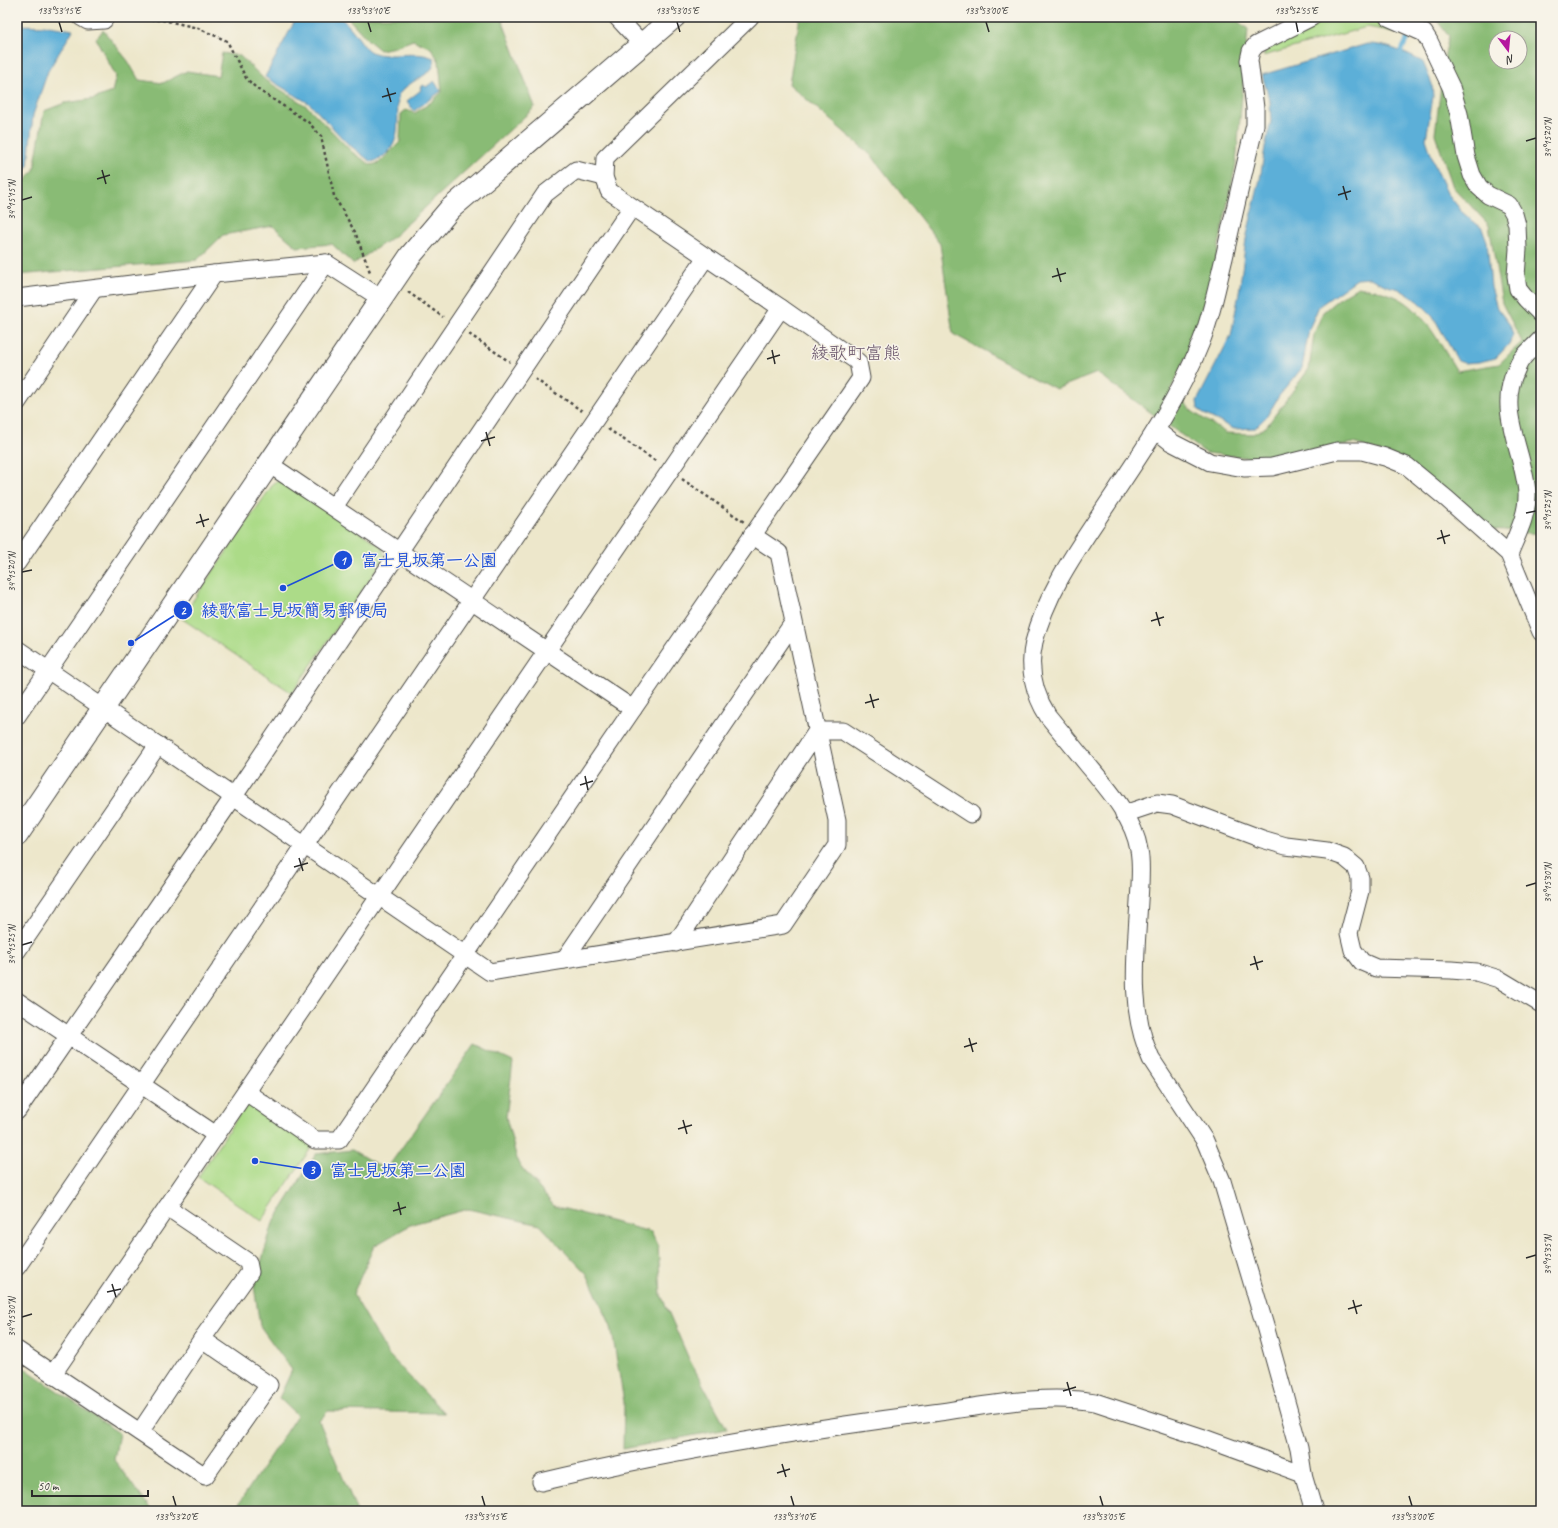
<svg xmlns="http://www.w3.org/2000/svg" width="1558" height="1528" viewBox="0 0 1558 1528" font-family="Caveat,'Klee One',sans-serif">
	<style>
		.green { fill: #acdb88; stroke: #6c835a }
		.forest { fill: #89bb74; stroke: #5a7350; fill-rule: evenodd }
		.water { fill: #5cafd8; stroke: #446d82 }
		.lines { fill: none; stroke-linecap: round; stroke-linejoin: round }
		.stream { stroke: #5cafd8; stroke-width: 4.5 }
		.minor-casing { stroke: #484743; stroke-width: 19 }
		.tertiary-casing { stroke: #484743; stroke-width: 24 }
		.path { stroke: #484743; stroke-width: 2.5; stroke-dasharray: 3 3; stroke-linecap: butt }
		.minor { stroke: #fff; stroke-width: 17 }
		.tertiary { stroke: #fff; stroke-width: 22 }
		.ticks { fill: none; stroke: #2b2b2b; stroke-width: 1.5 }
		.labels { text-anchor: middle; dominant-baseline: central; stroke-width: 3; stroke-linejoin: round; paint-order: stroke }
		.quarter-label { font-size: 18px; fill: #68546a; stroke: #f7f3e8 }
		.leader { fill: none; stroke: #1d4ed8; stroke-width: 1.5 }
		.callout-dot { fill: #1d4ed8; stroke: #f7f3e8; stroke-width: 1.5 }
		.mark-label { font-size: 12px; text-anchor: middle; font-weight: bold; fill: #fff }
		.callout-label { font-size: 17px; text-anchor: middle; font-weight: bold; fill: #1d4ed8; stroke: #f7f3e8; stroke-width: 3; stroke-linejoin: round; paint-order: stroke }
		.neatline { fill: none; stroke: #2b2b2b; stroke-width: 1.5 }
		.ticks-label { font-size: 10px; text-anchor: middle; fill: #2b2b2b }
	</style>
	<rect width="100%" height="100%" fill="#f7f3e8"/>
	<filter id="ink" filterUnits="userSpaceOnUse"><feTurbulence type="fractalNoise" baseFrequency=".025" numOctaves="2"/><feDisplacementMap in="SourceGraphic" scale="8" xChannelSelector="R" yChannelSelector="G"/><feConvolveMatrix kernelMatrix="1 2 1 2 8 2 1 2 1" color-interpolation-filters="sRGB"/></filter>
	<filter id="wash" filterUnits="userSpaceOnUse"><feTurbulence type="fractalNoise" baseFrequency=".012" numOctaves="4" result="noise"/><feDisplacementMap in="SourceGraphic" scale="16" xChannelSelector="R" yChannelSelector="G"/><feGaussianBlur stdDeviation="0.9" result="paint"/><feColorMatrix in="noise" values="0 0 0 0 0 0 0 0 0 0 0 0 0 0 0 0 0 1.4 0 .05"/><feComposite in="paint" operator="in"/></filter>
	<g filter="url(#wash)">
		<rect width="100%" height="100%" fill="#ede7cb"/>
		<g class="green">
			<path d="M1326,17H1379L1407,29L1405,34L1367,27L1263,56L1269,46L1290,34Z"/>
			<path d="M282,480L382,547L385,557L292,693L181,618L274,483Z"/>
			<path d="M253,1104L313,1145L262,1221L198,1177L244,1107Z"/>
		</g>
		<g class="forest">
			<path d="M347,17H501L535,107L393,237L353,264L332,244L297,247L273,226L223,235L197,260L17,275V191L34,170L44,111L65,103L93,99L112,92L116,76L96,39L103,30L128,61L139,80L163,83L187,71L218,76L222,53L240,56L265,80L308,107L352,152L371,165L379,163L400,142L401,114L406,110L415,113L430,103L442,92L439,61L431,48L413,40L395,47L380,50L368,40Z"/>
			<path d="M799,17H1232L1248,29L1236,163L1213,274L1197,334L1171,389L1193,412L1226,433L1253,434L1266,427L1309,369L1314,334L1323,312L1341,297L1358,287C1373,290 1389,292 1402,300C1426,314 1442,348 1457,371L1499,364L1522,342L1502,303L1489,225L1453,187L1435,134L1445,53L1449,36L1434,17H1541V534L1492,530L1404,460L1354,443L1261,459L1206,453L1097,373L1056,389L953,334L940,244L872,156L789,84L799,23ZM1496,38H1520V62H1496Z"/>
			<path d="M475,1044L513,1062L506,1117L518,1163L554,1206L651,1232L658,1247L661,1295L689,1359L727,1429L623,1449L624,1402L611,1326L587,1274L540,1225L468,1209L412,1224L374,1246L353,1294L388,1354L444,1413L328,1411L319,1421L357,1511H234L297,1415L279,1398L292,1370L260,1326L254,1286L273,1223L316,1154L352,1150L386,1170Z"/>
			<path d="M17,1363L119,1433L114,1460L152,1511H17Z"/>
		</g>
		<g class="water">
			<path d="M297,17C307,17 328,15 337,17C345,19 352,30 357,36C361,41 365,49 371,52C390,60 414,49 434,58C437,72 419,77 410,84C405,87 402,91 398,95C396,115 403,140 385,155C380,158 377,161 371,162L347,143L310,104L265,77Z"/>
			<path d="M17,25L49,26L73,30L48,71L33,115L28,165L17,181Z"/>
			<path d="M1367,44C1388,44 1405,53 1423,62L1432,84L1433,97L1426,139L1435,166L1448,194L1464,214L1482,228L1487,241L1491,287L1497,308L1510,325L1513,335L1509,344L1496,358L1479,362L1464,363L1458,361L1433,316L1418,301L1399,289L1387,286L1370,278L1357,279L1319,306L1309,329L1302,368L1279,396L1267,416L1255,428L1234,429L1202,413L1198,409L1197,401L1231,335L1239,293L1246,239L1260,179L1265,147L1271,121L1270,101L1262,75Z"/>
			<path d="M434,81L441,91L414,111L407,101L421,90L420,87L424,85L426,87Z"/>
		</g>
		<g class="lines">
			<path class="stream" d="M1399,56L1416,21L1417,17"/>
		</g>
	</g>
	<g filter="url(#ink)">
		<g class="lines">
			<defs>
				<g id="minor">
					<path d="M81,17L88,21L104,20"/>
					<path d="M617,17L642,44"/>
					<path d="M1312,17L1256,45L1251,51L1249,60L1255,108V125C1244,169 1234,213 1224,258C1217,286 1212,315 1201,342C1176,406 1135,462 1098,518C1072,557 1046,595 1034,642C1028,668 1034,694 1048,716C1061,732 1075,749 1088,765C1108,789 1134,818 1139,850C1142,866 1140,885 1139,901C1136,955 1128,1008 1151,1059L1205,1141L1222,1181L1265,1326L1299,1448L1303,1474L1314,1511"/>
					<path d="M1388,17L1424,33L1429,41L1451,87L1459,114L1466,156L1472,175L1479,187L1488,195L1509,205L1514,214L1517,225L1518,249L1516,276L1518,289L1526,299L1541,314"/>
					<path d="M17,298L214,274L326,263L382,299"/>
					<path d="M17,403L94,289"/>
					<path d="M1156,430L1171,442L1210,462L1244,468L1272,467L1337,451H1362L1385,457L1407,466L1447,499L1509,554L1541,632"/>
					<path d="M269,464L633,709"/>
					<path d="M334,507L545,194L576,170L604,177"/>
					<path d="M1509,554C1517,535 1528,514 1527,493C1524,451 1496,411 1516,370C1518,366 1519,362 1522,359C1527,352 1535,346 1541,339"/>
					<path d="M17,563L214,274"/>
					<path d="M17,649L490,972L783,925L837,845V820L779,553L752,535"/>
					<path d="M17,716L326,263"/>
					<path d="M1124,814L1157,803L1172,805L1262,839L1286,846L1327,851L1344,857L1356,867L1360,878V891L1349,933L1353,950L1362,962L1376,968L1451,970L1476,972L1499,979L1541,1004"/>
					<path d="M676,943L817,731H843L971,814"/>
					<path d="M17,951L158,745"/>
					<path d="M564,960L793,623"/>
					<path d="M17,1001L216,1135"/>
					<path d="M246,1092L315,1140H339L633,709L861,378L858,362L781,308L609,191L604,177L605,158L750,17"/>
					<path d="M17,1111L234,796L632,207"/>
					<path d="M17,1267L706,257"/>
					<path d="M17,1350L205,1476L269,1385L202,1339"/>
					<path d="M53,1374C295,1018 537,662 781,308"/>
					<path d="M140,1432L202,1339L250,1272L248,1262L167,1207"/>
					<path d="M541,1482C670,1451 801,1430 933,1413C986,1406 1042,1393 1095,1402L1201,1437L1303,1474"/>
				</g>
				<path id="tertiary" d="M17,835L411,255L450,209L674,17"/>
			</defs>
			<use href="#minor" class="minor-casing"/>
			<use href="#tertiary" class="tertiary-casing"/>
			<g class="path">
				<path d="M120,19L163,20L198,28L227,41L246,78L257,89L308,122L321,136L334,196L355,232L370,272"/>
				<path d="M408,292L443,317"/>
				<path d="M469,334L510,362"/>
				<path d="M535,379L582,411"/>
				<path d="M608,429L657,462"/>
				<path d="M682,479L744,522"/>
			</g>
			<use href="#minor" class="minor"/>
			<use href="#tertiary" class="tertiary"/>
		</g>
	</g>
	<path class="ticks" d="M59,22L62,32M368,22L371,32M677,22L680,32M986,22L989,32M1296,22L1298,32M387,88L391,102M382,97L396,93M1526,141L1536,138M102,170L106,184M97,179L110,175M1343,186L1347,200M1338,195L1351,191M22,200L32,197M1057,268L1061,282M1052,277L1066,273M772,350L775,364M767,359L780,355M486,432L490,446M481,441L495,437M1526,513L1536,511M200,514L204,527M196,523L209,519M1441,530L1445,544M1437,539L1450,535M22,572L32,570M1156,612L1160,626M1151,621L1164,617M870,694L874,708M865,703L879,699M585,776L588,790M580,785L593,781M299,858L303,871M294,867L308,863M1526,886L1536,883M22,945L32,942M1254,956L1258,970M1250,965L1263,961M969,1038L973,1052M964,1047L977,1043M683,1120L687,1134M678,1129L692,1125M398,1202L401,1215M393,1211L406,1207M1526,1258L1536,1255M112,1284L116,1297M107,1292L121,1289M1353,1300L1357,1314M1348,1309L1362,1305M22,1317L32,1314M1067,1382L1071,1396M1063,1391L1076,1387M782,1464L786,1477M777,1473L790,1469M173,1496L176,1506M482,1496L485,1506M791,1496L794,1506M1100,1496L1103,1506M1409,1496L1412,1506"/>
	<g class="labels">
		<g class="quarter-label">
			<text x="856" y="353">綾歌町富熊</text>
		</g>
	</g>
	<path class="leader" d="M283 588L343 560M131 643L183 610M255 1161L312 1170"/>
	<g class="callout-dot">
		<circle cx="283" cy="588" r="4"/>
		<circle cx="131" cy="643" r="4"/>
		<circle cx="255" cy="1161" r="4"/>
		<circle cx="343" cy="560" r="10"/>
		<circle cx="183" cy="610" r="10"/>
		<circle cx="312" cy="1170" r="10"/>
	</g>
	<g class="mark-label">
		<text x="343" y="565">1</text>
		<text x="183" y="615">2</text>
		<text x="312" y="1174">3</text>
	</g>
	<g class="callout-label">
		<text x="429" y="566">富士見坂第一公園</text>
		<text x="295" y="616">綾歌富士見坂簡易郵便局</text>
		<text x="398" y="1176">富士見坂第二公園</text>
	</g>
	<rect width="1558" height="1528" fill="none" stroke="#f7f3e8" stroke-width="44"/>
	<g transform="translate(1508 50) rotate(164)"><circle r="19" fill="#f7f3e8" stroke="#a5a39c"/>
	<path d="M0-3L7 15L0 10L-7 15Z" fill="#b5179e"/>
	<text y="-6" font-size="11" font-weight="bold" text-anchor="middle" fill="#2b2b2b">N</text>
	</g>
	<path d="M32 1490v6h116v-6" fill="none" stroke="#2b2b2b" stroke-width="2"/>
	<text x="38" y="1490" font-size="12" fill="#2b2b2b" stroke="#f7f3e8" stroke-width="3" paint-order="stroke">50 m</text>
	<rect x="22" y="22" width="1514" height="1484" class="neatline"/>
	<g class="ticks-label">
		<text x="59" y="14">133°53'15"E</text>
		<text x="368" y="14">133°53'10"E</text>
		<text x="677" y="14">133°53'05"E</text>
		<text x="986" y="14">133°53'00"E</text>
		<text x="1296" y="14">133°52'55"E</text>
		<text transform="translate(1547 138) rotate(-90)" y="4">34°15'20"N</text>
		<text transform="translate(11 200) rotate(-90)" y="4">34°15'15"N</text>
		<text transform="translate(1547 511) rotate(-90)" y="4">34°15'25"N</text>
		<text transform="translate(11 572) rotate(-90)" y="4">34°15'20"N</text>
		<text transform="translate(1547 883) rotate(-90)" y="4">34°15'30"N</text>
		<text transform="translate(11 945) rotate(-90)" y="4">34°15'25"N</text>
		<text transform="translate(1547 1255) rotate(-90)" y="4">34°15'35"N</text>
		<text transform="translate(11 1317) rotate(-90)" y="4">34°15'30"N</text>
		<text x="176" y="1520">133°53'20"E</text>
		<text x="485" y="1520">133°53'15"E</text>
		<text x="794" y="1520">133°53'10"E</text>
		<text x="1103" y="1520">133°53'05"E</text>
		<text x="1412" y="1520">133°53'00"E</text>
	</g>
</svg>
